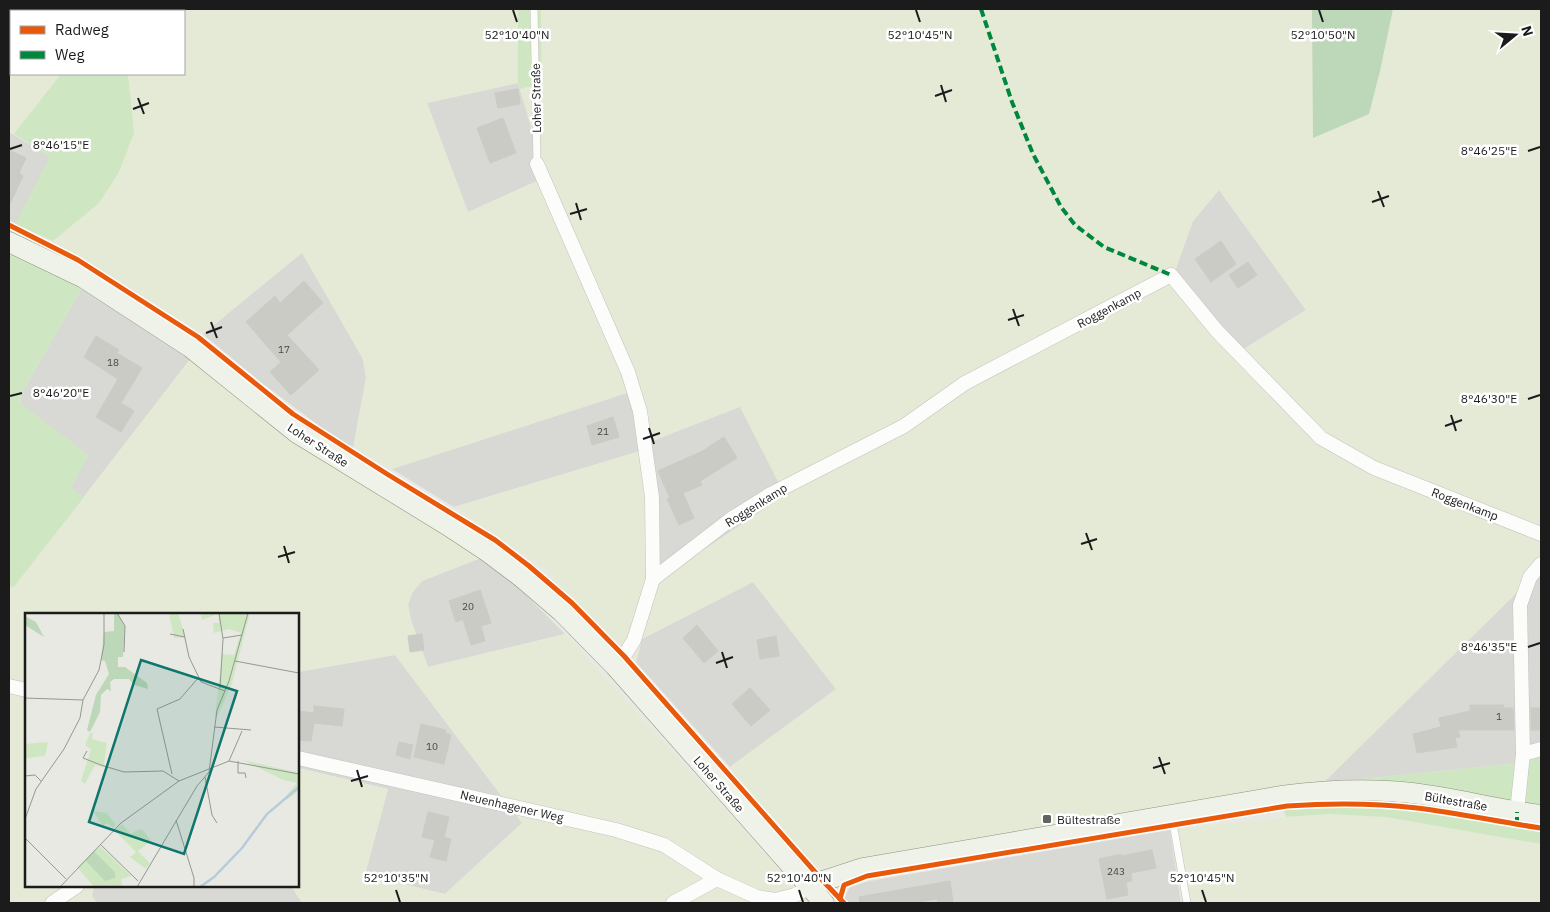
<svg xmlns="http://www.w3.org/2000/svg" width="1550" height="912" viewBox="0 0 1550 912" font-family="'IBM Plex Sans',sans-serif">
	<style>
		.residential { fill: #d8d8d4 }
		.farmland { fill: #e5ead6; fill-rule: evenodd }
		.grass { fill: #cee7c2 }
		.forest { fill: #bdd7b9 }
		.building { fill: #cbcbc6; stroke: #cccac5 }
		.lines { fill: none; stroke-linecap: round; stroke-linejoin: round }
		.lane-casing { stroke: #c2c2bf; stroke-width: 8 }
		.street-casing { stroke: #c2c2bf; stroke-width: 15 }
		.secondary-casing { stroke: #8c927d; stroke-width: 21 }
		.lane { stroke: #fcfcfb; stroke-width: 7 }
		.street { stroke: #fcfcfb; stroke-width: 14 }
		.secondary { stroke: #eff2e8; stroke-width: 20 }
		.quiet { stroke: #00873e; stroke-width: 4; stroke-dasharray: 8 4; stroke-linecap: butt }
		.cycleway-casing { stroke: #fff; stroke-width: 8 }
		.cycleway { stroke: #e8590c; stroke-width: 5 }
		.ticks { fill: none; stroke: #1b1b1b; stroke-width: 2 }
		.poi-dot { fill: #636361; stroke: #fff; stroke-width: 2 }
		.labels { text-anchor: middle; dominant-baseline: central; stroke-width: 5; stroke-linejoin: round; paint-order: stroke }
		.number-label { font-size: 10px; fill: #474746 }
		.street-label { font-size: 12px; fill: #1b1b1b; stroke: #fff }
		.poi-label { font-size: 12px; fill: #1b1b1b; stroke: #fff; text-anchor: start }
		.inset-river { fill: none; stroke: #b7ccdb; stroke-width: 2.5 }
		.inset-road { fill: none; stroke: #979793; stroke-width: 1 }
		.view { fill: #0f766e; fill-opacity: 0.15; stroke: #0f766e; stroke-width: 2.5 }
		.inset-edge { fill: none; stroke: #1b1b1b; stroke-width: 2.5 }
		.ticks-label { font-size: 12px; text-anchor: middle; fill: #1b1b1b; stroke: #fff; stroke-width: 5; stroke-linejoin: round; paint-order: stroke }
	</style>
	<rect width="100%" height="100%" fill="#e9e9e3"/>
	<g class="residential">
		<path d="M518,83L546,177L468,212L427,103Z"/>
		<path d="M9,132L50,157L9,239Z"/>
		<path d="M1219,190L1306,310L1239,352L1175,271L1193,221Z"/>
		<path d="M302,252L363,359L366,378L353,448L321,427L262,383L203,334Z"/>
		<path d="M82,288L191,358L84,497L71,488L20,404L23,391Z"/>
		<path d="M633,391L653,441L740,406L785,495L647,588L643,450L454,507L392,469Z"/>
		<path d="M481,558L520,589L565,634L428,667L411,620L408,605L412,593L422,581Z"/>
		<path d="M1541,569V757L1518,763L1323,783Z"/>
		<path d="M753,582L836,689L730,767L636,662L642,639Z"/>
		<path d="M395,655L522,823L445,894L365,875L388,789L298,768V672Z"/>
		<path d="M1170,830L1181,903H848L844,899L850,887L870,881Z"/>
		<path d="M94,886H291L302,903H97L92,896Z"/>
	</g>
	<g class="farmland">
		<path d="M9,9H112L110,11H11V74H61L14,134L9,132Z"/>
		<path d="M116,9H518V83L427,103L468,212L546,177L520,89L542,82L541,9H1312L1313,138L1369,113L1380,71L1393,9H1541V569L1323,783L817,868L730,767L836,689L753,582L642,639L636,662L543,567L454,507L644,450L646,485L647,588L785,495L740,407L652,441L633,391L392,469L353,448L366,378L363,359L302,253L203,334L53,241L99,203L134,133L128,74H184V11H117ZM1219,190L1306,310L1239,352L1175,271L1193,221Z"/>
		<path d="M191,358L342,472L481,558L422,581L412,593L408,605L411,620L428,667L565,634L810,903H302L291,886H298V768L388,789L365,875L445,894L522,823L395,655L298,672V614H26V886H94L92,896L97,903H9V585L13,588Z"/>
		<path d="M1329,814L1386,817L1541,844V903H1181L1170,830L1286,817Z"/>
	</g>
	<g class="grass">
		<path d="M518,9H541L542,83L520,89L518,83Z"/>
		<path d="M61,74H128L134,133L119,172L99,203L53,241L15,224L50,157L14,134Z"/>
		<path d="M9,252L82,288L23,391L20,403L89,455L71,488L84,497L13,588L9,585Z"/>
		<path d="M1541,757V844L1386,817L1329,814L1286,817L1276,789L1323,783L1518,763Z"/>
	</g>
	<path class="forest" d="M1312,9H1393L1380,71L1369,114L1313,138Z"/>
	<g class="building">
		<path d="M518,89L520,104L498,108L495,93Z"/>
		<path d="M503,118L516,153L490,163L477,128Z"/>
		<path d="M9,150L26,158L19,173L23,176L9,206Z"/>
		<path d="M1221,241L1236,264L1211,282L1195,259Z"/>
		<path d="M1248,262L1257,275L1238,288L1229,275Z"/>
		<path d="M304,281L323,303L287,335L319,370L291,395L270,372L281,362L246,322L275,296L280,303Z"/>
		<path d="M96,336L119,350L117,353L142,368L121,403L134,411L121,432L96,417L118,379L84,357Z"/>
		<path d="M613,417L619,437L592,445L587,426Z"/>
		<path d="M724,437L737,458L700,481L702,485L683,493L694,518L679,525L667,499L670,498L658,471L707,449V448Z"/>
		<path d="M480,590L491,623L481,626L485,641L471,645L463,619L456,622L449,601Z"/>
		<path d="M697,625L718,651L704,663L683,638Z"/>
		<path d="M422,634L424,650L410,652L408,636Z"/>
		<path d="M776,636L779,656L760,659L757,640Z"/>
		<path d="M750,688L770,710L751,726L732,704Z"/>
		<path d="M1470,705H1504L1503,708H1513L1514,730H1458L1460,737L1455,738L1457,747L1417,753L1413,734L1441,727L1439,718L1470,711Z"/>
		<path d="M314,706L344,709L342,726L314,723L311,741L298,740V711L314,713Z"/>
		<rect x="1531" y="708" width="10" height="22"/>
		<path d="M421,724L446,730L445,733L451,735L444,764L414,757Z"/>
		<path d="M399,742L413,745L410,759L396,755Z"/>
		<path d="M428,812L449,817L444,837L451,839L446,861L430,857L435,840L422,837Z"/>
		<path d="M1152,850L1156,868L1131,873L1132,881L1126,882L1128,895L1107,899L1099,859L1121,854V856Z"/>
		<path d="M950,881L953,903H938L937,899L912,903H860L859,897Z"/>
	</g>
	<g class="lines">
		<defs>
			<g id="lane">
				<path d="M534,9L537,164"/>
				<path d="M1172,817L1187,903"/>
			</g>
			<g id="street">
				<path d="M537,164L628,372L640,411L652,497L653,579L634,640L624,656L615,666"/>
				<path d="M653,579L731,519L769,495L904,426L965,383L1171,275L1217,331L1321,438L1374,468L1541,534"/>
				<path d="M9,686L26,690"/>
				<path d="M1523,754L1541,749"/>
				<path d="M298,758L616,830L664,845L717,879L757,897L775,900L795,895L810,887"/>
				<path d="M1517,812L1523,754L1520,605L1530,577L1541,564"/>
				<path d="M52,903L77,886"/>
				<path d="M673,903L717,879"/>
			</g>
			<g id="secondary">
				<path d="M9,242L84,278L190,347L297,433L447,525L488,552L520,576L562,612L615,666L824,903"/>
				<path d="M810,887L823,881L863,868L1281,796C1326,790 1367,788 1412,793C1455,798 1498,810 1541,815"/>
			</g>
		</defs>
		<use href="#lane" class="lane-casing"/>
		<use href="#street" class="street-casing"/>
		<use href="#secondary" class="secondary-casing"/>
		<use href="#lane" class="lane"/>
		<use href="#street" class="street"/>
		<use href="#secondary" class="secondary"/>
		<g class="quiet">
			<path d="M981,9L1012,102L1033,154L1061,207L1075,225L1104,247L1171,275"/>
			<path d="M1517,825V812"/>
		</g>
		<defs>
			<g id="cycleway">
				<path d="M9,225L78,260L198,337L293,414L387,474L495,540L529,566L572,603L624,656L823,881L844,903"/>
				<path d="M840,899L844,885L867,876L1287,806C1331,803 1374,803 1417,808C1458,813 1500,822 1541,828"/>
			</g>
		</defs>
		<use href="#cycleway" class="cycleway-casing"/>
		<use href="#cycleway" class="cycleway"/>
	</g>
	<path class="ticks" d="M513,10L517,22M916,10L920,22M1319,10L1323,22M941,85L946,102M935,96L952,90M138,98L144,114M133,109L149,103M10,149L22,145M1528,151L1540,147M1378,191L1384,207M1372,202L1389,196M576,203L581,220M570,214L587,209M1013,309L1019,326M1008,320L1024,315M211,322L217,338M206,333L222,327M10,396L22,393M1528,399L1540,395M1451,415L1456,431M1445,426L1462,420M649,428L654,444M643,439L660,433M1086,533L1092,550M1081,544L1097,539M284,546L289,563M278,557L295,552M1528,647L1540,643M722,652L727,668M716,663L733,657M1159,757L1165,774M1153,768L1170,763M357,770L362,787M351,781L368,776M396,890L400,902M799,890L803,902M1202,890L1206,902"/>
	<rect class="poi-dot" x="1042" y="814" width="10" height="10" rx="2.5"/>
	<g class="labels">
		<g class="number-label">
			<text x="284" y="349">17</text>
			<text x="113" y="362">18</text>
			<text x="603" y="431">21</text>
			<text x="468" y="606">20</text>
			<text x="1499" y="716">1</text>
			<text x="432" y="746">10</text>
			<text x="1116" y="871">243</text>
		</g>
		<g class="street-label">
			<text transform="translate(536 98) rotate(-91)">Loher Straße</text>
			<text transform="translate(1109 308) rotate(-28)">Roggenkamp</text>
			<text transform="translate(318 445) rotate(33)">Loher Straße</text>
			<text transform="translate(1465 504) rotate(21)">Roggenkamp</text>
			<text transform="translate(756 505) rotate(-32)">Roggenkamp</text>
			<text transform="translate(719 784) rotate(49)">Loher Straße</text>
			<text transform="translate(1456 801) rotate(10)">Bültestraße</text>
			<text transform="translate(512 806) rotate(13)">Neuenhagener Weg</text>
		</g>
		<g class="poi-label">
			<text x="1057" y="819">Bültestraße</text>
		</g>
	</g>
	<g transform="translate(25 613)">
		<rect width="274" height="274" fill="#e9e9e3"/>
		<path d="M144,0H153L161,25H149ZM175,0H225L207,70L193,102L190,103L197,41L209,42L216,20L204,16L189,20L188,10H194L193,1L177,7ZM65,120H68L67,126L82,130L79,152L91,158L70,152L60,171L56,168L66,136L60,132ZM23,129L20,143L1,145L0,131ZM218,147L274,160V178L261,187L260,184L272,170L258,167ZM68,198L82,200L91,212L88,215L82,210L78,213ZM97,211L106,221L114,216L119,218L126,228L113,238L125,250L121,256L105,244L111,239L90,218ZM75,233L106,263L96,266L97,274H69L52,254L60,247L90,259L69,238Z" fill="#cee7c2"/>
		<path d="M89,0H93L100,14L98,44H93V54H100L122,70L123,76L109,72L104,66H89L85,69L86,78L82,76L76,82L75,99L65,119L62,117L71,82L84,61L80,48L76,47L79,19L89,18ZM0,3L11,9L19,24L0,12ZM69,238L90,259V265L80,268L60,247Z" fill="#bdd7b9"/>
		<path class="inset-river" d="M175,274L189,264L217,235L242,201L274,174"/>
		<path class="inset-road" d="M92,0L100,13L99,39M194,0L198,26L195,75M158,16L164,44L176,69L200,78M145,21L160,24M198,25L217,22M210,48L274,60M0,85L58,87M189,114L226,117M62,138L58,145L76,152L99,159L138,158L154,168M204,148L217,118M213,148V160H220L221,165M147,161L132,96L155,86L174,64M0,163L10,162L16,168M180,164L187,202L192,210M0,206L11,176L39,136L55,105L58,87L74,57L79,32V0M151,207L169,265V274M0,225L41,266M75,231L113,268M35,274L96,210L154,168L204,148L274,161M112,274L172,173L184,159L192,97L204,68L223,0"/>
		<path class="view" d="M116,47L212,78L159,241L64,209Z"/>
		<rect width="274" height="274" class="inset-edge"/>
	</g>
	<g class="ticks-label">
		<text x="517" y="39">52°10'40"N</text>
		<text x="920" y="39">52°10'45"N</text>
		<text x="1323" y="39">52°10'50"N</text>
		<text x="61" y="149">8°46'15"E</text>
		<text x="1489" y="155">8°46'25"E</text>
		<text x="61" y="397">8°46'20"E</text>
		<text x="1489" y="403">8°46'30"E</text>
		<text x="1489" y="651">8°46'35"E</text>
		<text x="396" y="882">52°10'35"N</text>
		<text x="799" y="882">52°10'40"N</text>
		<text x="1202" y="882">52°10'45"N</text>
	</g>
	<rect width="1550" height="912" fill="none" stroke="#1b1b1b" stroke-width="20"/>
	<rect x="10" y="10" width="175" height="65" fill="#ffffff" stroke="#a4a4a4"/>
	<rect x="20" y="26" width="25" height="8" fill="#e8590c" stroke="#a4a4a4"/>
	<text x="55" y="35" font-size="15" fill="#1b1b1b">Radweg</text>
	<rect x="20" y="51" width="25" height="8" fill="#00873e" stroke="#a4a4a4"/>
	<text x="55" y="60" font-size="15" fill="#1b1b1b">Weg</text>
	<g transform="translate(1515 35) rotate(72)" stroke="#ffffff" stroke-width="4" paint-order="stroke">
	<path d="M0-4L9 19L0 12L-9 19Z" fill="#1b1b1b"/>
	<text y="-8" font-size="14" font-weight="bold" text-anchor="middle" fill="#1b1b1b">N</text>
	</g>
</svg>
